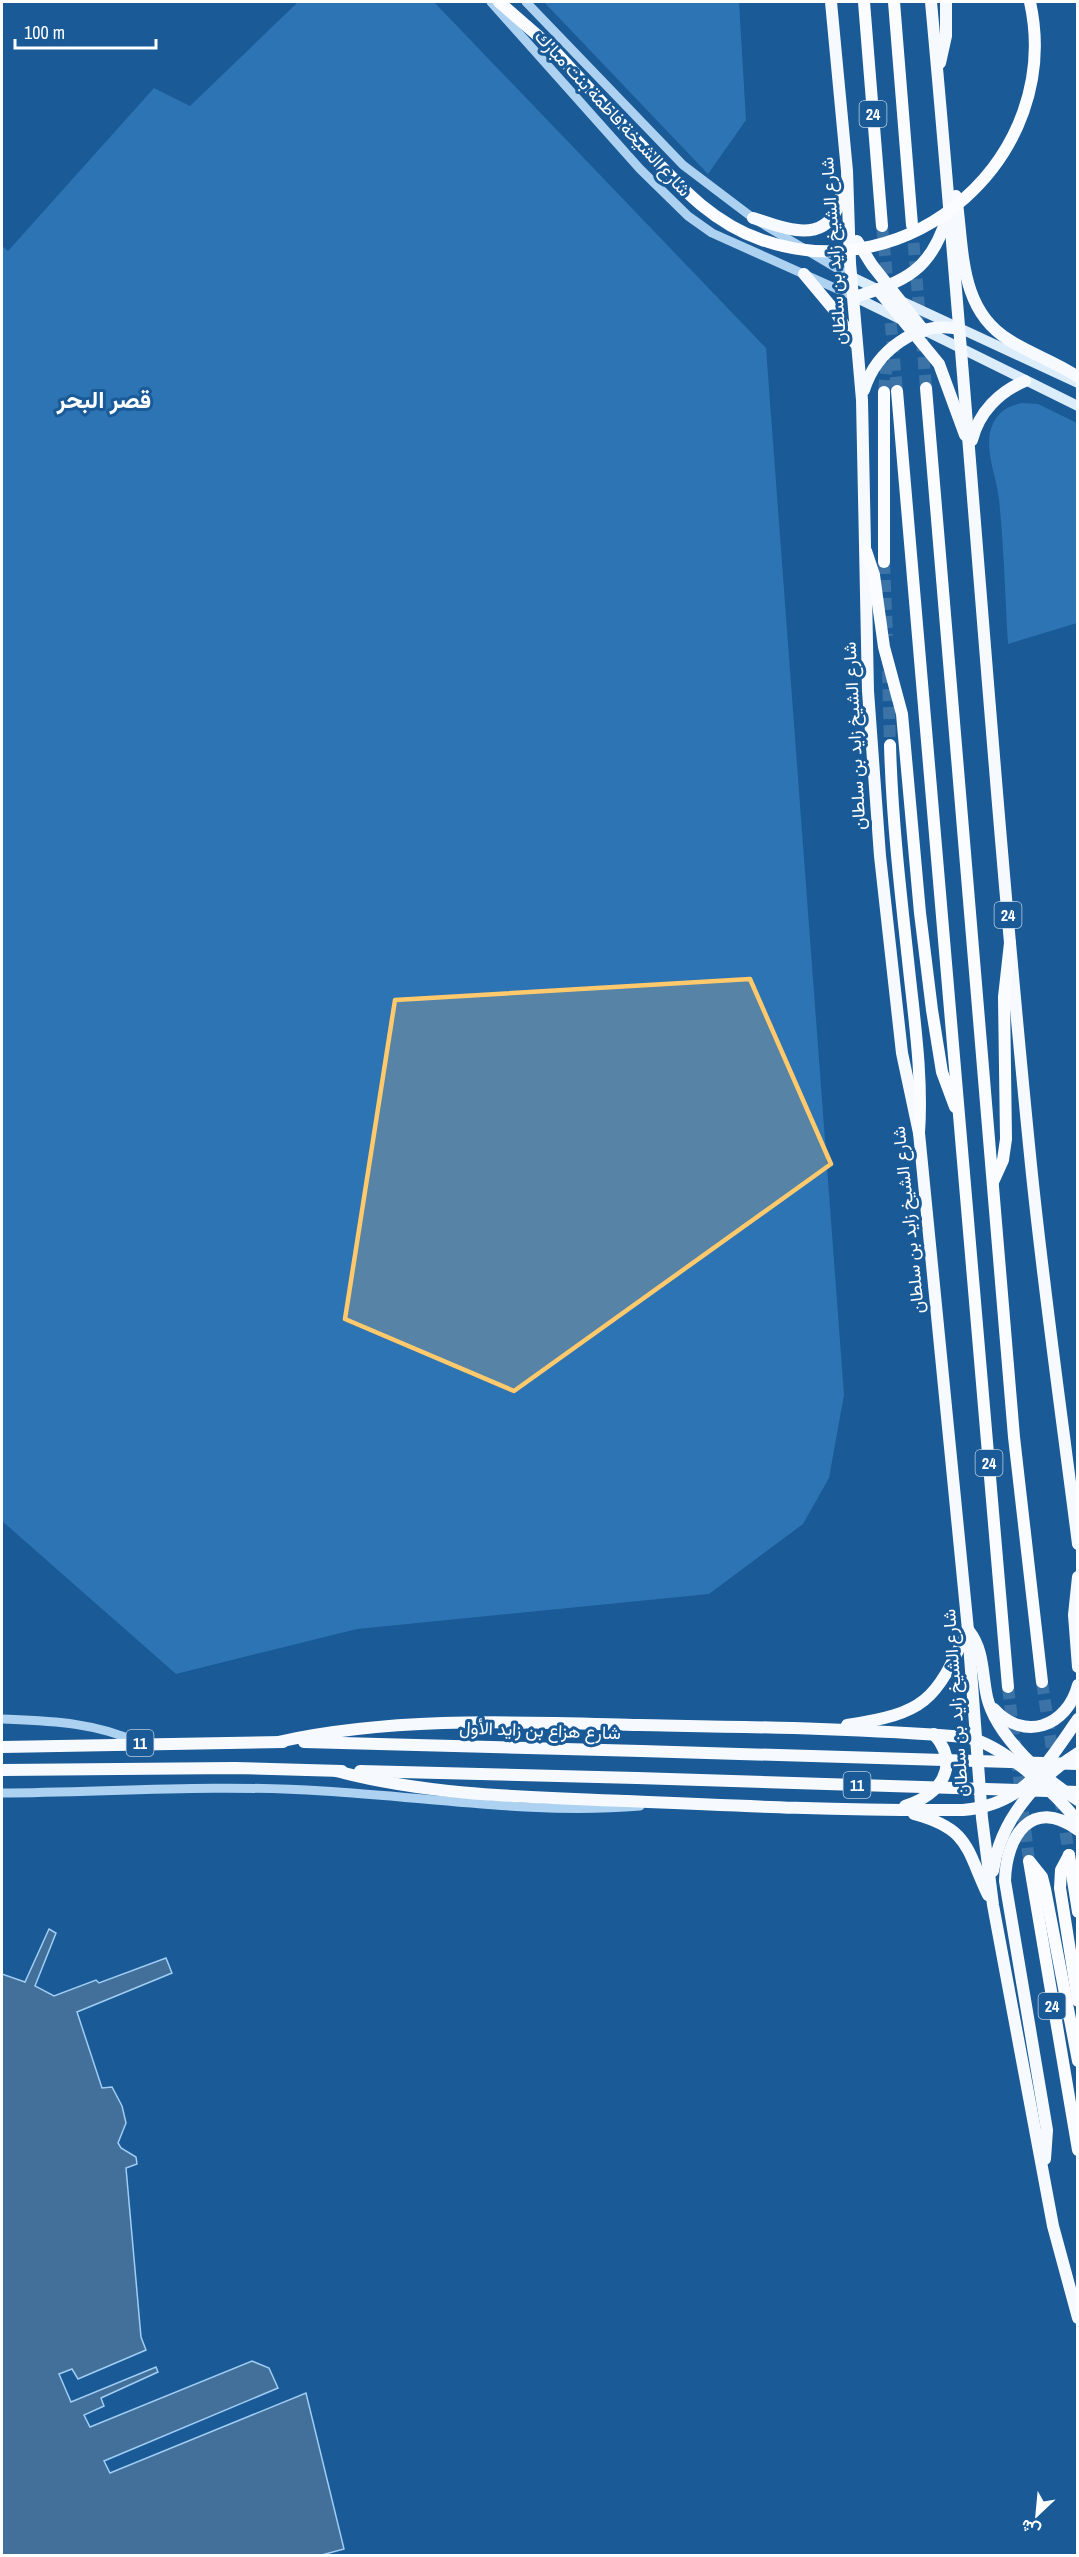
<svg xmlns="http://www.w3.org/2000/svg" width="1079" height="2557" viewBox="0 0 1079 2557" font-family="'Archivo Narrow',Vazirmatn,sans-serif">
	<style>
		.green { fill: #2d74b4 }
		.water { fill: #43709b; stroke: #a0cdf3; stroke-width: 1.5 }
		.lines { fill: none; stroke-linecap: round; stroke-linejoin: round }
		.trunk-tunnel { stroke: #3c73a7; stroke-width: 12; stroke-dasharray: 12 6; stroke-linecap: butt }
		.tertiary { stroke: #add1f0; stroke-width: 9 }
		.secondary { stroke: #dbecfb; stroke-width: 10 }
		.primary { stroke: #f6faff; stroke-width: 12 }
		.trunk { stroke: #fafcff; stroke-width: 12 }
		.primary-bridge { stroke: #f6faff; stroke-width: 12 }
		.trunk-bridge { stroke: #fafcff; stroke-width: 12 }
		.marked { fill: #ffc96c; fill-opacity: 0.2; stroke: #ffc96c; stroke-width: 4.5; stroke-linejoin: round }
		.labels { text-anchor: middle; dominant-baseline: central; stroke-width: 6; stroke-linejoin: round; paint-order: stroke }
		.shield { fill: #195a97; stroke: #bacee0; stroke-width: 1.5 }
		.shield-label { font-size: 16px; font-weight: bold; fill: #fff }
		.street-label { font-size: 18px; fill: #fff; stroke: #195a97 }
		.district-label { font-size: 24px; font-weight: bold; fill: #fff; stroke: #195a97 }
	</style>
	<rect width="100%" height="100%" fill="#195a97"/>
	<g class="green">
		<path d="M298,2H434L766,348L844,1395L829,1478L803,1524L709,1594L357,1629L176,1674L2,1521V246L8,251L154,88L190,106Z"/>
		<path d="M544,2H739L746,120L708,174Z"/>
		<path d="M1023,403L1038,404L1077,423V623L1008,644C1005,596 1004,547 999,500C997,477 983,448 992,426C998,411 1009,405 1023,403Z"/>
	</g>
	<path class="water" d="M49,1929L56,1933L35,1986L54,1996L96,1980L99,1983L166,1958L172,1973L77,2012L102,2088L112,2087L122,2106L126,2123L118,2143L121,2148L136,2157L137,2164L126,2168L141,2337L146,2350L78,2379L72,2369L59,2374L71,2402L156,2367L158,2372L101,2398L104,2406L84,2415L90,2427L252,2361L269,2368L278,2388L104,2461L110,2473L306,2393L344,2549L318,2556L2,2555V1974L25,1982Z"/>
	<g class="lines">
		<g class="trunk-tunnel">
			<path d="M912,225L920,319"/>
			<path d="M882,226L888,287"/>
			<path d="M889,305L897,391"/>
			<path d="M922,339L926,388"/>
			<path d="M884,392L888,349"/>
			<path d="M884,562L887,636"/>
			<path d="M888,671L890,745"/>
			<path d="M1042,1682L1054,1762"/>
			<path d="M1008,1687L1029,1861"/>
			<path d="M1060,1797L1069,1855"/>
		</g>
		<g class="tertiary">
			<path d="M491,2L640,169L688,216L712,233L855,297"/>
			<path d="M526,2L683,165L753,218L843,272"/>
			<path d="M2,1719C49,1721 96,1722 139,1743"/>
			<path d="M2,1793C109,1792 216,1784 323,1791C429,1797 535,1815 640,1806"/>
		</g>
		<g class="secondary">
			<path d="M852,277L881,291"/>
			<path d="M855,297L902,320"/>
			<path d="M901,301L1078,383"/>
			<path d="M922,329L1078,406"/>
		</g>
		<g class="primary">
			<path d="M831,2L847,171L850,263L862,400L868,691L880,856L902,1053L919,1133L968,1630L982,1818L993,1905L1053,2226L1078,2318"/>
			<path d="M931,2C967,389 992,778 1031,1165C1044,1292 1062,1418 1078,1544"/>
			<path d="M940,63L946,36V2"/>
			<path d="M956,196C964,248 958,309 1009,340C1031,354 1056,362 1078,377"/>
			<path d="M753,218C779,226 819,245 836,211C840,203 841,193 844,184"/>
			<path d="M857,241L872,265L924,331"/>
			<path d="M804,274L835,311L855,343"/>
			<path d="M878,290L939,364L965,435"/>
			<path d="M855,297C905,281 931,271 947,217"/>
			<path d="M864,390C876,351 917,320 959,329"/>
			<path d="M972,440C979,412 999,392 1025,381"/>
			<path d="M1078,1577L1074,1615L1078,1667"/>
			<path d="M969,1631C984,1650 982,1674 987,1697C996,1736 1045,1780 1078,1800"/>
			<path d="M994,1709C1024,1742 1067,1727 1078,1685"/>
			<path d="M847,1725C925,1713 935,1702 967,1631"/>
			<path d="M278,1742C395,1716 520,1722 639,1725C748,1727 857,1728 965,1737C1001,1743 1056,1793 1078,1822"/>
			<path d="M304,1742L641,1751"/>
			<path d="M2,1747L283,1742"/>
			<path d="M2,1770L235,1768L342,1771"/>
			<path d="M336,1771C431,1796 528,1797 625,1801C738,1806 850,1811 963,1810C1024,1805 1045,1766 1078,1719"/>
			<path d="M360,1771L637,1778"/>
			<path d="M905,1806C939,1795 962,1767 934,1734"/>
			<path d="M914,1814C970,1829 966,1849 988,1895"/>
			<path d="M993,1871C1000,1821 1035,1780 1078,1753"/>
			<path d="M1045,2159L1047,2130L1005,1881C1006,1836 1032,1796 1078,1830"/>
		</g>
		<g class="trunk">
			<path d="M499,2L552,48L642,146"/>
			<path d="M864,2L882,226"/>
			<path d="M894,2L912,225"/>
			<path d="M926,388L1014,1437L1042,1682"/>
			<path d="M897,391L1008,1687"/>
			<path d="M866,551L874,575L884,647L902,714L920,913L932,1010L942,1072L955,1107"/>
			<path d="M884,562V392"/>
			<path d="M890,745C892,817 900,888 908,960C914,1018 923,1075 919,1133"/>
			<path d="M993,1182L1003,1160L1006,1139L1004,997L1010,943"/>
			<path d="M1069,1855L1061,1870L1060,1888L1078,2001"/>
			<path d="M1069,1855L1078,1912"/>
			<path d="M1029,1861L1078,2150"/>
			<path d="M1030,1862L1042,1877L1045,1889L1078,2061"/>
		</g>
		<g class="primary-bridge">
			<path d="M641,1751L1078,1764"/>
			<path d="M637,1778L1078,1792"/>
		</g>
		<path class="trunk-bridge" d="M642,146C678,184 710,222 762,240C911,292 1064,156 1030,2"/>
	</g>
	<path class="marked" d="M750,979L831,1164L514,1391L345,1319L395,1000Z"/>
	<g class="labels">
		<g class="shield">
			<rect x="859.5" y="101" width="27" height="26" rx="4.5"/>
			<rect x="994.5" y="902" width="27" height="26" rx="4.5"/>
			<rect x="975.5" y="1450" width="27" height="26" rx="4.5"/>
			<rect x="126.5" y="1730" width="27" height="26" rx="4.5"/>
			<rect x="843.5" y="1772" width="27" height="26" rx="4.5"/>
			<rect x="1038.5" y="1993" width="27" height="26" rx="4.5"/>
		</g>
		<g class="shield-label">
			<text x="873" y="114">24</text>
			<text x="1008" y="915">24</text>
			<text x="989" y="1463">24</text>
			<text x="140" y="1743">11</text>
			<text x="857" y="1785">11</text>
			<text x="1052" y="2006">24</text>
		</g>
		<g class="street-label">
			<text transform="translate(613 113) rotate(47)">شارع الشيخة فاطمة بنت مبارك</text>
			<text transform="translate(833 251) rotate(-94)">شارع الشيخ زايد بن سلطان</text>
			<text transform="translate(854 736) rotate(-93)">شارع الشيخ زايد بن سلطان</text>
			<text transform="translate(908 1220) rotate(-96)">شارع الشيخ زايد بن سلطان</text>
			<text transform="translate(955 1703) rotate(-94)">شارع الشيخ زايد بن سلطان</text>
			<text transform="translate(540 1730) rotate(2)">شارع هزاع بن زايد الأول</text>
		</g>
		<g class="district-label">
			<text x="104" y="399">قصر البحر</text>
		</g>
	</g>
	<rect width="1079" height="2557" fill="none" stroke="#ffffff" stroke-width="6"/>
	<g transform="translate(1037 2515) rotate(206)" stroke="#195a97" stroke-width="4.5" paint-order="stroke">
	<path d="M0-4.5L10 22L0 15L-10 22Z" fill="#ffffff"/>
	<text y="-9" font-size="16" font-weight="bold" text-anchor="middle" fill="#ffffff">ش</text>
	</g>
	<path d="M15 39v9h141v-9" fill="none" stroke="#ffffff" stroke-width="3"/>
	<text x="24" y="39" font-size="18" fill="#ffffff" stroke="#195a97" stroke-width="4.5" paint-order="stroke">100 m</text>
</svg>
